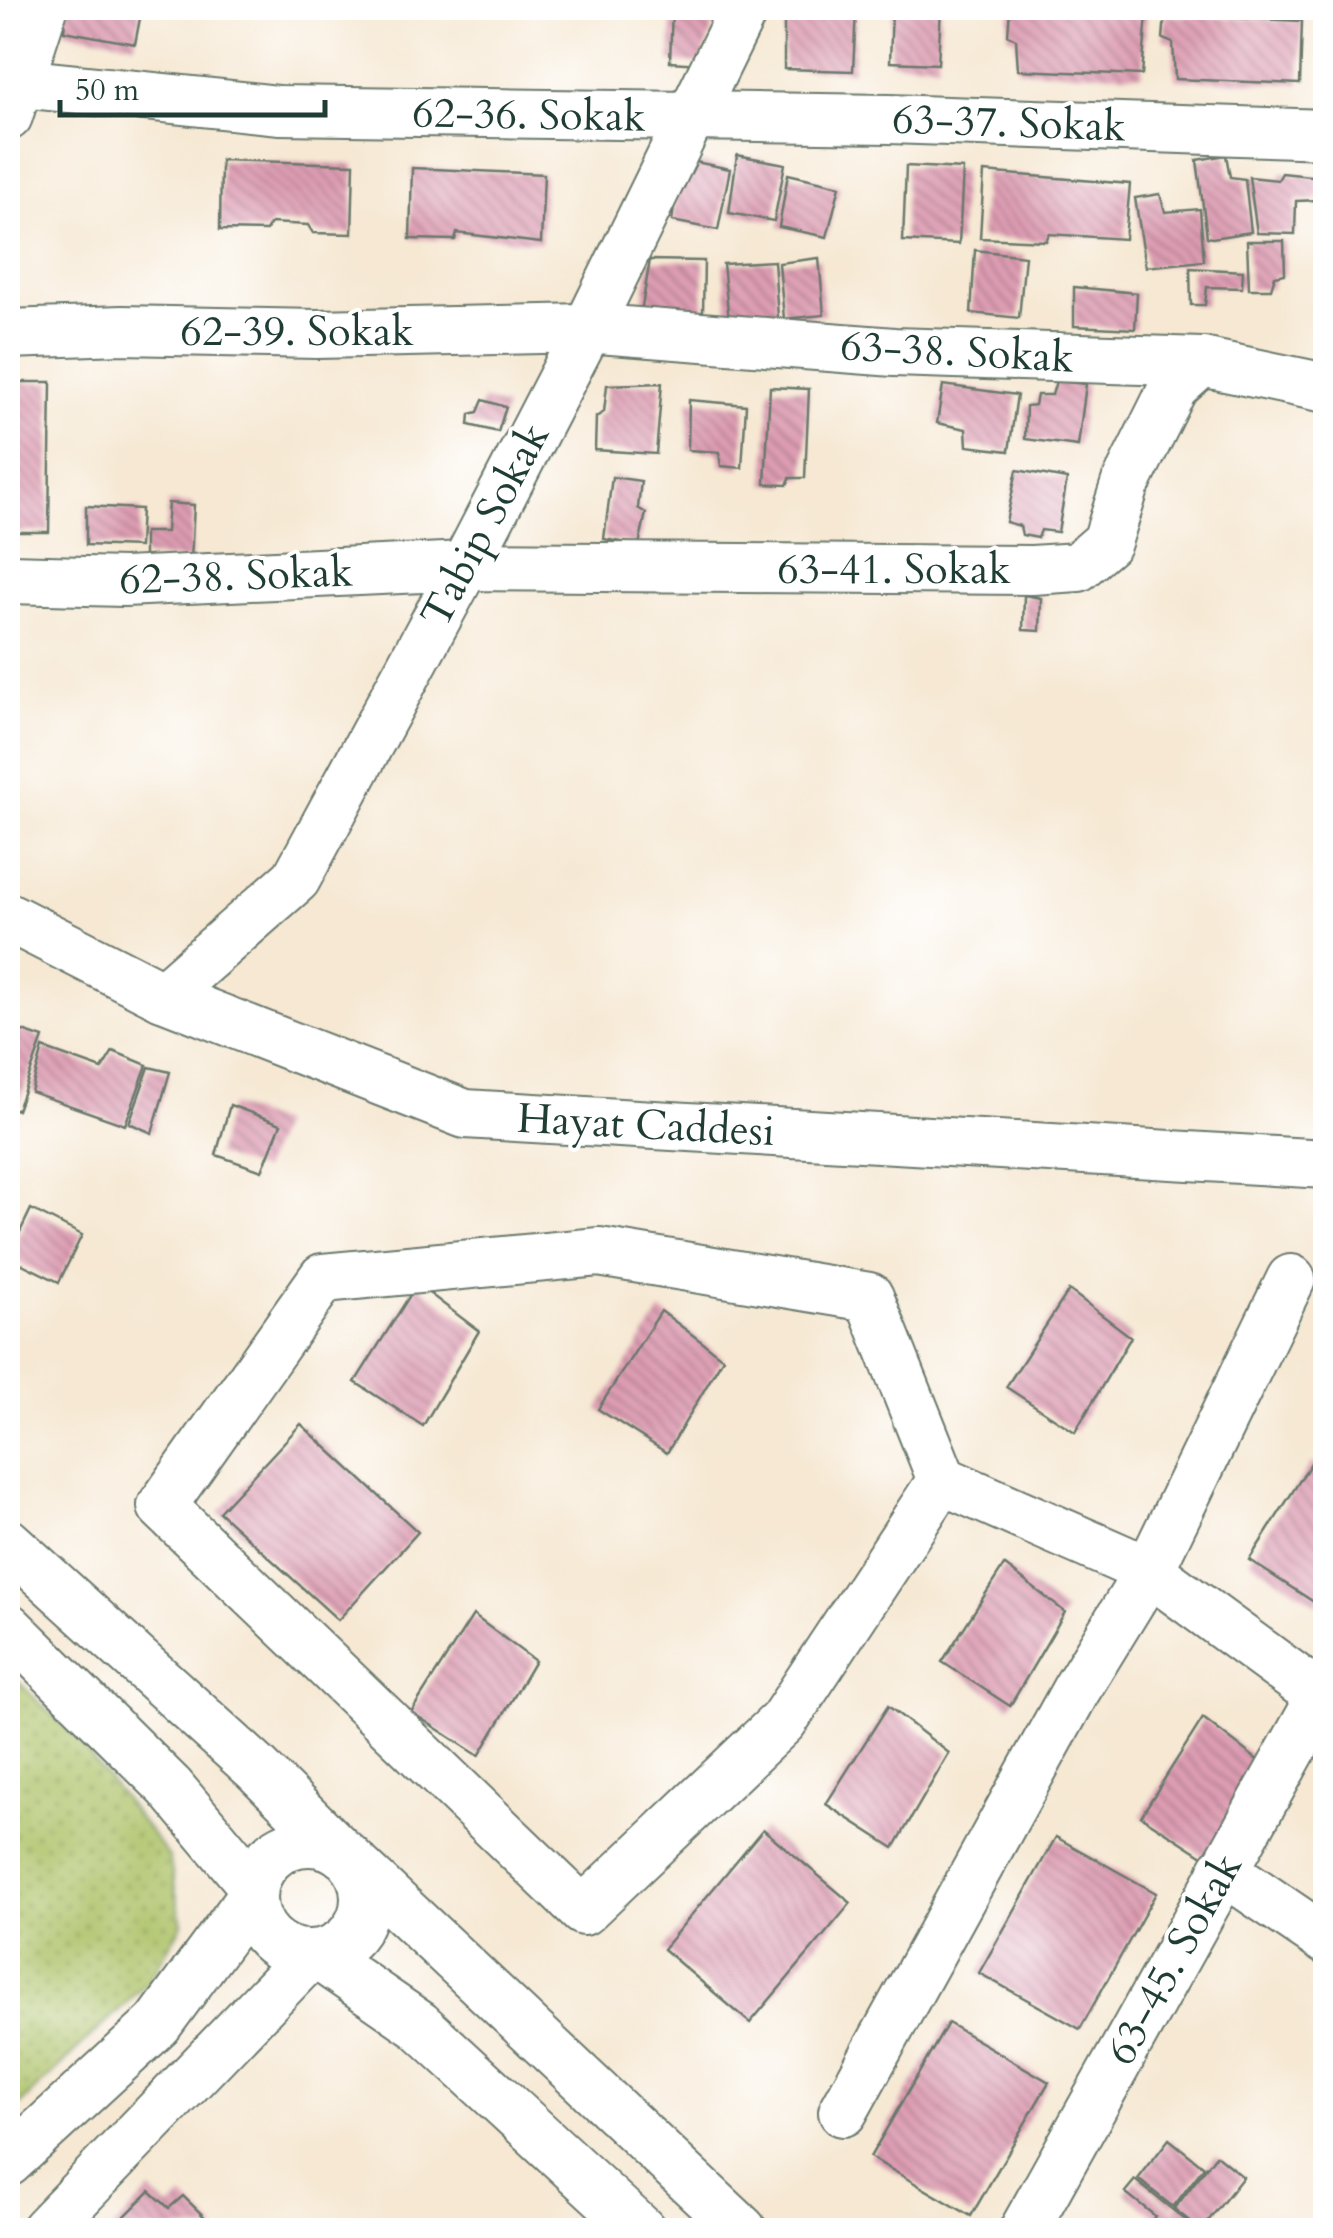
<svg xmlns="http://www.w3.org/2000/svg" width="1333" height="2238" viewBox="0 0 1333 2238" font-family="Cardo,serif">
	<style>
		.grass { fill: url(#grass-dots); stroke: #66804e; stroke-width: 2.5 }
		.building { fill: url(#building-back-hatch) }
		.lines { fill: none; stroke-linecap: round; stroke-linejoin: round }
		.minor-casing { stroke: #6a796c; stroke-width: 52 }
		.minor { stroke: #fff; stroke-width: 48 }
		.labels { text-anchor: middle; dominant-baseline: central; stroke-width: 8; stroke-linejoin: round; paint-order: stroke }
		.street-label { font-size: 42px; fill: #1f3d34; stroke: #fff }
	</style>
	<defs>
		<pattern id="grass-dots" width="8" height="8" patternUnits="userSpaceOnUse" patternTransform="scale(2.5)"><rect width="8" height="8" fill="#adc267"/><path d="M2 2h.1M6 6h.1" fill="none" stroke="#8c9f56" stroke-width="1.8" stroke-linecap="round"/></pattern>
		<pattern id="building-back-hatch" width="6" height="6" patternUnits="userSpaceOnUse" patternTransform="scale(2.5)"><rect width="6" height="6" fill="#dd9cb2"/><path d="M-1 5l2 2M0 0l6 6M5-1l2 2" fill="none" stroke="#b38092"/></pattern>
	</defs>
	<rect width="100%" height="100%" fill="#fff"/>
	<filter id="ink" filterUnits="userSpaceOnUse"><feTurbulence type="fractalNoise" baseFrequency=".01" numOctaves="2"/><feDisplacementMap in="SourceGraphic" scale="20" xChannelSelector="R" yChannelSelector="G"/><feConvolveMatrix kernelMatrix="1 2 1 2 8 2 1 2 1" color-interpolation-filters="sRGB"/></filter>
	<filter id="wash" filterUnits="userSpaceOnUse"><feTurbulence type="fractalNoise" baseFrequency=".0048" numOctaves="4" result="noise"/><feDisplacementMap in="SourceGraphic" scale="40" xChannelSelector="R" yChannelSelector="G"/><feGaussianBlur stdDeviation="2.25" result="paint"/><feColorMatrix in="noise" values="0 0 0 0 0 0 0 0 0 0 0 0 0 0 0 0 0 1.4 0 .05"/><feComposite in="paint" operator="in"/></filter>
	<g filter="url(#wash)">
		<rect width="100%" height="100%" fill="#f6e8d3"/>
		<path class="grass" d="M8,1672L75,1737L169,1857L182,1924L149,1981L8,2116Z"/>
		<g id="blocks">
			<g class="building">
				<path d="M66,8H142L135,44L64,31Z"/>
				<path d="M672,8H719L701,64L670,62Z"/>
				<path d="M784,8L856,10L853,71L784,69Z"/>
				<path d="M892,8H941L938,64L890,62Z"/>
				<path d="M1010,8L1147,14L1142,75L1018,70L1016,39L1008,35Z"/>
				<path d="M1165,15L1302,21L1300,84L1175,79L1173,43L1163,39Z"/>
				<path d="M737,155L785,164L774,221L729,213Z"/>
				<path d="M1226,155L1230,177L1245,179L1251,232L1212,238L1207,237L1197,160Z"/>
				<path d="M681,159L730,169L718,230L672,221Z"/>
				<path d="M221,160L354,164L352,234L313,233L308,225L271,223L266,231L220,230Z"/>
				<path d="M906,166L963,169L959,244L903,241Z"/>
				<path d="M412,168L544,174L541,243L457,233L455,240L410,239Z"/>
				<path d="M984,172L1130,184L1125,239L1049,234L1046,241L980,238Z"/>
				<path d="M1282,173L1320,177L1319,200L1296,201L1295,234L1257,233L1249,177L1278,180Z"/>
				<path d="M788,174L840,186L827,237L779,227Z"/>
				<path d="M1160,194L1165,212L1200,209L1204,261L1146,267L1135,198Z"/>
				<path d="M1247,241H1284L1285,274L1275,276L1271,289H1249Z"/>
				<path d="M975,250L1025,256L1019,318L971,313Z"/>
				<path d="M819,258L824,315L784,319L779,263Z"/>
				<path d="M650,260L704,261L703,313L641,312Z"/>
				<path d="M774,261L778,318L729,321L723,264Z"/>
				<path d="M1190,268L1243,271L1242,288L1207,287L1205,305H1191Z"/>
				<path d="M1074,287L1137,293L1135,329L1074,326Z"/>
				<path d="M1056,381L1086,384L1078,446L1025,439L1026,406L1035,405L1037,395H1052Z"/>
				<path d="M8,382H51L49,532H8Z"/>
				<path d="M662,383L656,454L595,450L596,417L604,412L607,385Z"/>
				<path d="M943,385L1017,395L1009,451L967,446L966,429L937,423Z"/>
				<path d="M770,387L809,389L805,478H790L787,485L765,484Z"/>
				<path d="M483,400L506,407L498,432L469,425L470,414L478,412Z"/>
				<path d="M689,400L746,405L742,468L721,466L719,452L688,450Z"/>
				<path d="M1017,470L1067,479L1058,532L1041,530L1038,538L1022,535L1020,526L1006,522Z"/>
				<path d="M612,477L641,481L638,508L646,513L639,545L604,539Z"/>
				<path d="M168,503L194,505L191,560L144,557V532H166Z"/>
				<path d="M86,506L141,509L139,547L86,545Z"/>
				<path d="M1024,595L1041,598L1040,631L1023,630Z"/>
				<path d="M8,1026L43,1038L17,1110L8,1106Z"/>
				<path d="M43,1048L102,1069L113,1051L147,1065L125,1125L31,1092Z"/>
				<path d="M149,1067L170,1072L152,1133L129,1123Z"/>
				<path d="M230,1105L281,1124L262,1171L216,1155Z"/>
				<path d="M31,1209L82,1235L59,1282L8,1257Z"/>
				<path d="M417,1284L479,1331L423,1426L355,1382Z"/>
				<path d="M1069,1290L1131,1337L1075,1432L1006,1387Z"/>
				<path d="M661,1311L723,1358L667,1453L598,1409Z"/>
				<path d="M301,1424L418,1532L338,1620L219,1512Z"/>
				<path d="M1311,1463L1326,1473V1590L1317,1604L1249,1560Z"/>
				<path d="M1004,1565L1065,1612L1010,1706L942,1662Z"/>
				<path d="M473,1615L535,1661L479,1756L411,1712Z"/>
				<path d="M888,1706L949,1753L894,1848L826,1804Z"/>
				<path d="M1203,1718L1264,1765L1209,1860L1141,1816Z"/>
				<path d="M763,1829L851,1903L750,2023L663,1949Z"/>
				<path d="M1056,1837L1156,1893L1080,2029L979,1973Z"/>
				<path d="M948,2023L1049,2082L971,2216L870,2157Z"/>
				<path d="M1169,2139L1204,2167L1173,2207L1138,2179Z"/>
				<path d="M1216,2155L1243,2177L1201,2230L1174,2209Z"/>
				<path d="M1135,2180L1193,2226L1189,2230L1146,2228L1155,2216L1125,2192Z"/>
				<path d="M150,2191L169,2208L183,2196L218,2230H111Z"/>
			</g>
		</g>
	</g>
	<g filter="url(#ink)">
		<use href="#blocks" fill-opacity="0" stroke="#6a796c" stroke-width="2.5"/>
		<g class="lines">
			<defs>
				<g id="minor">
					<path d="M8,78L20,83L279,110L889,119L1326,134"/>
					<path d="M8,116L43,8"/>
					<path d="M8,334L122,330L317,334L586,328L894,352L1202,362L1326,388"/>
					<path d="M8,579L124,582L465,566L1032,570L1078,567L1107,542L1125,485L1173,388L1202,362"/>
					<path d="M8,917L163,996L465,1114L1326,1164"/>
					<path d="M163,996L296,879L465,566L582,340L744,8"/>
					<path d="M599,1252L869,1297L942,1480L783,1721L583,1911L162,1506L323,1278Z"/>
					<path d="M942,1480L1149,1571L1321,1697"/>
					<path d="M8,1543L255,1767L342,1853"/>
					<path d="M8,1627L170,1787L253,1886"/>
					<circle cx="309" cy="1898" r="56"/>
					<path d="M353,1863L742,2230"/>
					<path d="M1223,1870L1326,1940"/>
					<path d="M316,1954L419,2025L641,2230"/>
					<path d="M843,2112L1076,1690L1149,1571L1291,1279"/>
					<path d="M8,2162L158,2024L253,1895"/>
					<path d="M45,2230L310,1955"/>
					<path d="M1024,2230L1326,1688"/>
				</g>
			</defs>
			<use href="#minor" class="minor-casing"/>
			<use href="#minor" class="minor"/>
		</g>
	</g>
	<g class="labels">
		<g class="street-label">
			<text transform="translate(529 115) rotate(1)">62-36. Sokak</text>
			<text transform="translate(1009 123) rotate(2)">63-37. Sokak</text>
			<text x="297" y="331">62-39. Sokak</text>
			<text transform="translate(957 352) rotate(3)">63-38. Sokak</text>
			<text transform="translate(485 525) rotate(-62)">Tabip Sokak</text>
			<text x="894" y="569">63-41. Sokak</text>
			<text transform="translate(236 576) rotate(-2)">62-38. Sokak</text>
			<text transform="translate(646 1125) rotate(3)">Hayat Caddesi</text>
			<text transform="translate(1174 1959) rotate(-61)">63-45. Sokak</text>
		</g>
	</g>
	<rect width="1333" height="2238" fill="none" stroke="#fff" stroke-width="40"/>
	<path d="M60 100v15h265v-15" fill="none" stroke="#1f3d34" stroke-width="5"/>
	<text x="75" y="100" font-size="30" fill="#1f3d34" stroke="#ffffff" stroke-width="8" paint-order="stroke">50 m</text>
</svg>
